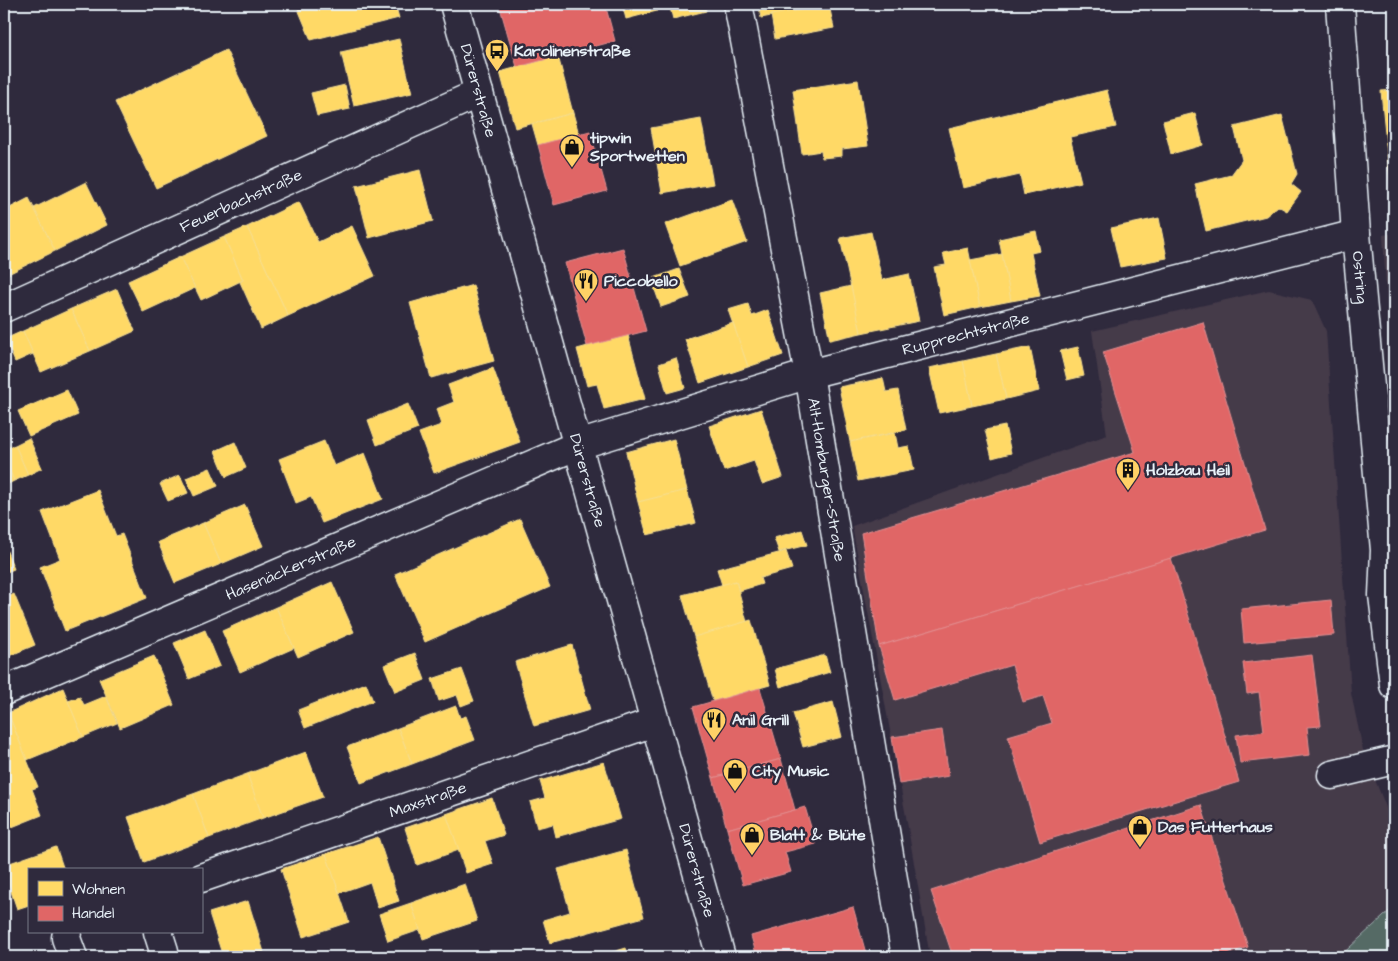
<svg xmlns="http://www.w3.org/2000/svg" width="1398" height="961" viewBox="0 0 1398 961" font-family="'Architects Daughter',sans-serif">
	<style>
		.built { fill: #453a4a }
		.green { fill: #546a65; stroke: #9eaeae }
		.homes { fill: #ffd966; stroke: #f8e092 }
		.shops { fill: #e06666; stroke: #e29092 }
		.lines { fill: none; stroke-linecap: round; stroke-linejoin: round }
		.minor-casing { stroke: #e8f1f8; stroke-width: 31 }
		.minor { stroke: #2f2a3d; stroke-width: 28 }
		.labels { text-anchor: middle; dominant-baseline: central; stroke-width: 5; stroke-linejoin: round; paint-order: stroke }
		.poi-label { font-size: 16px; font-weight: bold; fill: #e8f1f8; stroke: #2f2a3d; text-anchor: start }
		.street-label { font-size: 16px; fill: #e8f1f8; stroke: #2f2a3d }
	</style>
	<rect width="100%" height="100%" fill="#2f2a3d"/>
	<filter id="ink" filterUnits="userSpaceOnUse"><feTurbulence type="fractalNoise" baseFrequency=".02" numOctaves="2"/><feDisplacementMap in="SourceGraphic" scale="10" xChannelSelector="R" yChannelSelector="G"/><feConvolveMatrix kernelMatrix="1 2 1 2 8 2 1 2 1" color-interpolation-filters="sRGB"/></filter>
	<g filter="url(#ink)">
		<g class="built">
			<path d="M1394,233V438L1383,235Z"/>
			<path d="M1269,290L1312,300L1326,331L1351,693L1363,750L1394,827V907L1339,957H930L907,822L852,526L1107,435L1092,331Z"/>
		</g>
		<path class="green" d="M1394,907V957H1339Z"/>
		<g class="homes">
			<path d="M296,4H395L399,18L311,40Z"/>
			<path d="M622,4H655L657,11L626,19Z"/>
			<path d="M669,4H705L706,11L673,19Z"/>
			<path d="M758,4H816L817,7L761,18Z"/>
			<path d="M829,5L834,28L775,39L771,15Z"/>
			<path d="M399,39L412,93L354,106L341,52Z"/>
			<path d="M226,50L267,136L156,188L115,102Z"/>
			<path d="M558,56L573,113L515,128L500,72Z"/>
			<path d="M858,80L868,146L842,149V156L822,158L821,151L802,154L793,90Z"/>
			<path d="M345,85L350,109L317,116L311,93Z"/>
			<path d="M1107,90L1116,127L1070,137L1081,182L1024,195L1020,175L963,188L949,128Z"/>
			<path d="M1394,90V143L1386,144L1381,91Z"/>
			<path d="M573,113L579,134L538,145L532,124Z"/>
			<path d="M1195,113L1203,145L1171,154L1163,121Z"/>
			<path d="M1282,115L1297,174L1291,184L1301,192L1287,211L1278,206L1266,216L1206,231L1195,184L1231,175L1242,160L1234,127Z"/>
			<path d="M701,119L713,184L662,193L651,128Z"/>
			<path d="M1394,143V188L1391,189L1386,144Z"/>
			<path d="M420,170L433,221L369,238L356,186Z"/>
			<path d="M86,182L107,225L55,251L34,208Z"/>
			<path d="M29,198L55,251L4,276V211Z"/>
			<path d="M732,200L747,242L680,266L665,224Z"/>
			<path d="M299,202L318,242L352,226L375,276L288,316L247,227Z"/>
			<path d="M1159,218L1167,258L1120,267L1111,228Z"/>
			<path d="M247,227L288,316L261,329L240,282L243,280L224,237Z"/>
			<path d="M1036,231L1040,251L1031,253L1040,296L1011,301L999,239Z"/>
			<path d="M871,232L882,280L909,274L919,321L861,333L840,238Z"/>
			<path d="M224,237L243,280L201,300L180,257Z"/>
			<path d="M968,248L980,307L944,315L934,267L946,265L943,253Z"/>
			<path d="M1002,254L1011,301L980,307L970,260Z"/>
			<path d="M180,257L195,288L143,312L128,281Z"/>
			<path d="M679,269L690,297L661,307L651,279Z"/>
			<path d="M473,285L494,361L431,378L410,303Z"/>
			<path d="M851,286L861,333L830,340L820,293Z"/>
			<path d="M117,289L135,331L90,351L71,309Z"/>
			<path d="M748,304L752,316L768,310L783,355L748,367L728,310Z"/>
			<path d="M71,309L90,351L41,372L23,331Z"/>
			<path d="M733,323L748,367L700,383L685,339Z"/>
			<path d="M23,331L33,354L15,362L5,339Z"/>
			<path d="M628,335L645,399L604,409L597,384L587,386L577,349Z"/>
			<path d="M1030,347L1039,391L1006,399L996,354Z"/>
			<path d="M1078,347L1084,376L1067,380L1060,351Z"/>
			<path d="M996,354L1006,399L972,406L963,361Z"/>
			<path d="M676,358L685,388L667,393L659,364Z"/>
			<path d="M963,361L972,406L939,413L929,368Z"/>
			<path d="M493,368L520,442L434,473L419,433L441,425L436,409L454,402L448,385Z"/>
			<path d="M883,378L886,392L898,390L906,430L850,442L839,387Z"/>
			<path d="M67,390L78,415L29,436L18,411Z"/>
			<path d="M408,404L418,429L377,445L368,420Z"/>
			<path d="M761,409L783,477L762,484L754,461L724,471L709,426Z"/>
			<path d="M1005,426L1011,453L992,458L985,430Z"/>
			<path d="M895,433L898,448L909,446L914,470L858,481L850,442Z"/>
			<path d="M29,438L42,468L28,475L15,445Z"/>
			<path d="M674,439L687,490L638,502L626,452Z"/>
			<path d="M324,441L334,466L365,453L383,499L322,523L311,497L296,503L279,459Z"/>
			<path d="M235,442L246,468L226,477L215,451Z"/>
			<path d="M15,445L28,475L14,481L4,457V449Z"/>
			<path d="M4,457L14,481L4,486Z"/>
			<path d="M210,468L218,486L194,496L186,478Z"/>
			<path d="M180,475L188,493L168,501L160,484Z"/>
			<path d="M98,490L116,536L122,534L147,598L65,631L40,567L60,559L42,512Z"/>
			<path d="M687,490L696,523L647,535L638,502Z"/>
			<path d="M245,505L263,546L221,564L203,523Z"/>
			<path d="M520,519L550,587L425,642L395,574Z"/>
			<path d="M203,523L221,564L175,583L158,542Z"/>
			<path d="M802,530L807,545L779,552L774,538Z"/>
			<path d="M4,544L14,569L4,573Z"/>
			<path d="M786,551L792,569L760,578L762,584L739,591L736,581L722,585L717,569Z"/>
			<path d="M736,581L747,622L694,637L682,595Z"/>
			<path d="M332,582L354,632L298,657L276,607Z"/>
			<path d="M14,594L35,645L4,658V599Z"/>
			<path d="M276,607L294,648L240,672L222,631Z"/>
			<path d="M751,620L770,685L713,701L694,637Z"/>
			<path d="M205,630L220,666L189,679L174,643Z"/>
			<path d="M572,645L590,710L534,726L515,662Z"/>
			<path d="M415,653L425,680L395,692L384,665Z"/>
			<path d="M825,655L830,672L780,687L775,669Z"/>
			<path d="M154,656L174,705L120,728L99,679Z"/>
			<path d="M462,669L474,701L461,706L457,695L439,701L432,679Z"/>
			<path d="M366,683L373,701L305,728L298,710Z"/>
			<path d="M63,688L83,737L27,760L8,713Z"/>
			<path d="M106,696L117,723L83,737L68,701L80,697L84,705Z"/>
			<path d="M833,702L842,737L803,747L793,713Z"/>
			<path d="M456,706L460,718L466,716L475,740L412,764L398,728Z"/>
			<path d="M8,713L38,787L32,789L42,815L12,827L4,808V714Z"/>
			<path d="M398,728L412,764L361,783L347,747Z"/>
			<path d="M306,752L323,797L263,818L247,774Z"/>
			<path d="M604,762L621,819L556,837L553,824L537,828L530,802L545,798L540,781Z"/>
			<path d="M247,774L263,818L209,838L193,794Z"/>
			<path d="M193,794L209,838L144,862L128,817Z"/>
			<path d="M492,798L504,835L485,841L493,864L466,873L446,814Z"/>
			<path d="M446,814L459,850L417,865L405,828Z"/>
			<path d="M378,837L399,901L378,908L370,882L339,893L326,854Z"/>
			<path d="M56,847L64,870H29V905L17,909L4,871V865Z"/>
			<path d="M626,850L644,917L550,943L543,920L570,912L558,869Z"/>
			<path d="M326,854L349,922L303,937L281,869Z"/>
			<path d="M465,884L477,921L423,939L411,903Z"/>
			<path d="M248,901L264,952L247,957H223L209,913Z"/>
			<path d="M411,903L420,930L388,941L379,914Z"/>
			<path d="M626,948L629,957H597Z"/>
			<path d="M309,951L311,957H295L294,956Z"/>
		</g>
		<g class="shops">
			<path d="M499,4H605L615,41L517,67Z"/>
			<path d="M590,131L607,191L554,205L538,145Z"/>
			<path d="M623,248L646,331L587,346L565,263Z"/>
			<path d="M1203,322L1265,530L879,646L861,533L1135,452L1103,352Z"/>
			<path d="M1171,558L1239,782L1040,842L1008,736L1052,723L1043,696L1023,702L1012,665L895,700L879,646Z"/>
			<path d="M1331,600L1334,635L1244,643L1241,609Z"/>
			<path d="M1312,655L1321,726L1307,727L1310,755L1240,763L1236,735L1264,731L1259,692L1247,694L1243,663Z"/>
			<path d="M760,688L781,759L713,778L693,707Z"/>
			<path d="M942,730L949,776L899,784L892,737Z"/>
			<path d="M781,759L795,810L727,829L713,778Z"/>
			<path d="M1201,805L1248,947L1219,957H953L931,891Z"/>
			<path d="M805,807L816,844L785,852L791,872L743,885L727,829Z"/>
			<path d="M853,907L867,957H757L751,936Z"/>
		</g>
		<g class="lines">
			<defs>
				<g id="minor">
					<path id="s1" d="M454,4L721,957"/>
					<path id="s2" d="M738,4L809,374L906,957"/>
					<path id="s3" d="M1340,4L1356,234L1385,550L1383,595L1394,685"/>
					<path id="s4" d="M4,308L479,93"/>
					<path id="s5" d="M4,691L578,445L809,374L1356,234"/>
					<path d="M1332,775L1394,760"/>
					<path id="s6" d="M201,878L654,722"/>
					<path d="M67,932L66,938L73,957"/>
					<path d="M158,932L164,951V957"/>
				</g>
			</defs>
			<use href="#minor" class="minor-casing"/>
			<use href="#minor" class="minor"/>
		</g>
	</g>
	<defs>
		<symbol id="bus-pin" viewBox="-11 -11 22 30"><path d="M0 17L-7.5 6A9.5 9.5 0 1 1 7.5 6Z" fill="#ffd166" stroke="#2f2a3d"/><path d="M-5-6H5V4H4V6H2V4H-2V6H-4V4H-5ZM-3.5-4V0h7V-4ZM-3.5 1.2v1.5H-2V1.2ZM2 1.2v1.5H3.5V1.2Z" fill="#111"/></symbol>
		<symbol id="shop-pin" viewBox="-11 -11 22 30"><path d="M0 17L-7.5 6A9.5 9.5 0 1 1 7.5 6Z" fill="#ffd166" stroke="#2f2a3d"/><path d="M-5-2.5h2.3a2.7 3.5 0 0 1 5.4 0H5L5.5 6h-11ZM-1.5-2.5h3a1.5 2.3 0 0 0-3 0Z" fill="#111"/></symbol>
		<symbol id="restaurant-pin" viewBox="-11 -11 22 30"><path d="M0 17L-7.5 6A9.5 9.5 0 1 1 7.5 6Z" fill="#ffd166" stroke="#2f2a3d"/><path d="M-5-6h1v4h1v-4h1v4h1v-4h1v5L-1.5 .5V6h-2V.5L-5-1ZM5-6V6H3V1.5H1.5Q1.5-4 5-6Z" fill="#111"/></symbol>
		<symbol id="building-pin" viewBox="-11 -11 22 30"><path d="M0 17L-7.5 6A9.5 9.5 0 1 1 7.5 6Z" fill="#ffd166" stroke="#2f2a3d"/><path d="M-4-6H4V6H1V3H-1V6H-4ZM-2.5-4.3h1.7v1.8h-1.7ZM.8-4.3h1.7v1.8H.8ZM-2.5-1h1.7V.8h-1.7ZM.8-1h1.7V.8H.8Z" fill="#111"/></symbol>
	</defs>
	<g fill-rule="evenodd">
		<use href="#bus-pin" x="483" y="37" width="28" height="38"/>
		<use href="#shop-pin" x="558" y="133" width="28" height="38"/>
		<use href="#restaurant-pin" x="572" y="267" width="28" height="38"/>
		<use href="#building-pin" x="1114" y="456" width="28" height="38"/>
		<use href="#restaurant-pin" x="700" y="706" width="28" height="38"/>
		<use href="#shop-pin" x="721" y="757" width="28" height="38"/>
		<use href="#shop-pin" x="1126" y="813" width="28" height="38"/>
		<use href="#shop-pin" x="738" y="821" width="28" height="38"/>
	</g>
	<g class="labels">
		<g class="poi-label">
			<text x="514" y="51">Karolinenstraße</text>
			<text x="590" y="138">tipwin<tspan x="590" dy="18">Sportwetten</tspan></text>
			<text x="604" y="281">Piccobello</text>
			<text x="1146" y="470">Holzbau Heil</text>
			<text x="732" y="720">Anil Grill</text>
			<text x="752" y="771">City Music</text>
			<text x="1158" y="827">Das Futterhaus</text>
			<text x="770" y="835">Blatt &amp; Blüte</text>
		</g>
		<g class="street-label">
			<text stroke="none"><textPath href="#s1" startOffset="90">Dürerstraße</textPath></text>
			<text stroke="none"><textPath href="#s4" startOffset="260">Feuerbachstraße</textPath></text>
			<text stroke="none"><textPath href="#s3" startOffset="274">Ostring</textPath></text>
			<text stroke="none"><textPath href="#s5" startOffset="1028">Rupprechtstraße</textPath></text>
			<text stroke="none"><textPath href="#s1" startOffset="495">Dürerstraße</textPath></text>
			<text stroke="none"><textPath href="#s2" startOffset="484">Alt-Homburger-Straße</textPath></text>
			<text stroke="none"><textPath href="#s5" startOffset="312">Hasenäckerstraße</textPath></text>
			<text stroke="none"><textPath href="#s6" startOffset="240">Maxstraße</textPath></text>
			<text stroke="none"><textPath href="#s1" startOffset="900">Dürerstraße</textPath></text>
		</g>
	</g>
	<rect width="1398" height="961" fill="none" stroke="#2f2a3d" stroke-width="20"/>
	<rect x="10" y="10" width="1378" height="941" fill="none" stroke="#e8f1f8" stroke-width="2" filter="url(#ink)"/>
	<rect x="28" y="868" width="175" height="65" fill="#2f2a3d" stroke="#797a88"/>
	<rect x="38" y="881" width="25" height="15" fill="#ffd966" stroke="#797a88"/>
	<text x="72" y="894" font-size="15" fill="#e8f1f8">Wohnen</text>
	<rect x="38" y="906" width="25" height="15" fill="#e06666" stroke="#797a88"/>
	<text x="72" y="918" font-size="15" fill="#e8f1f8">Handel</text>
</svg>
